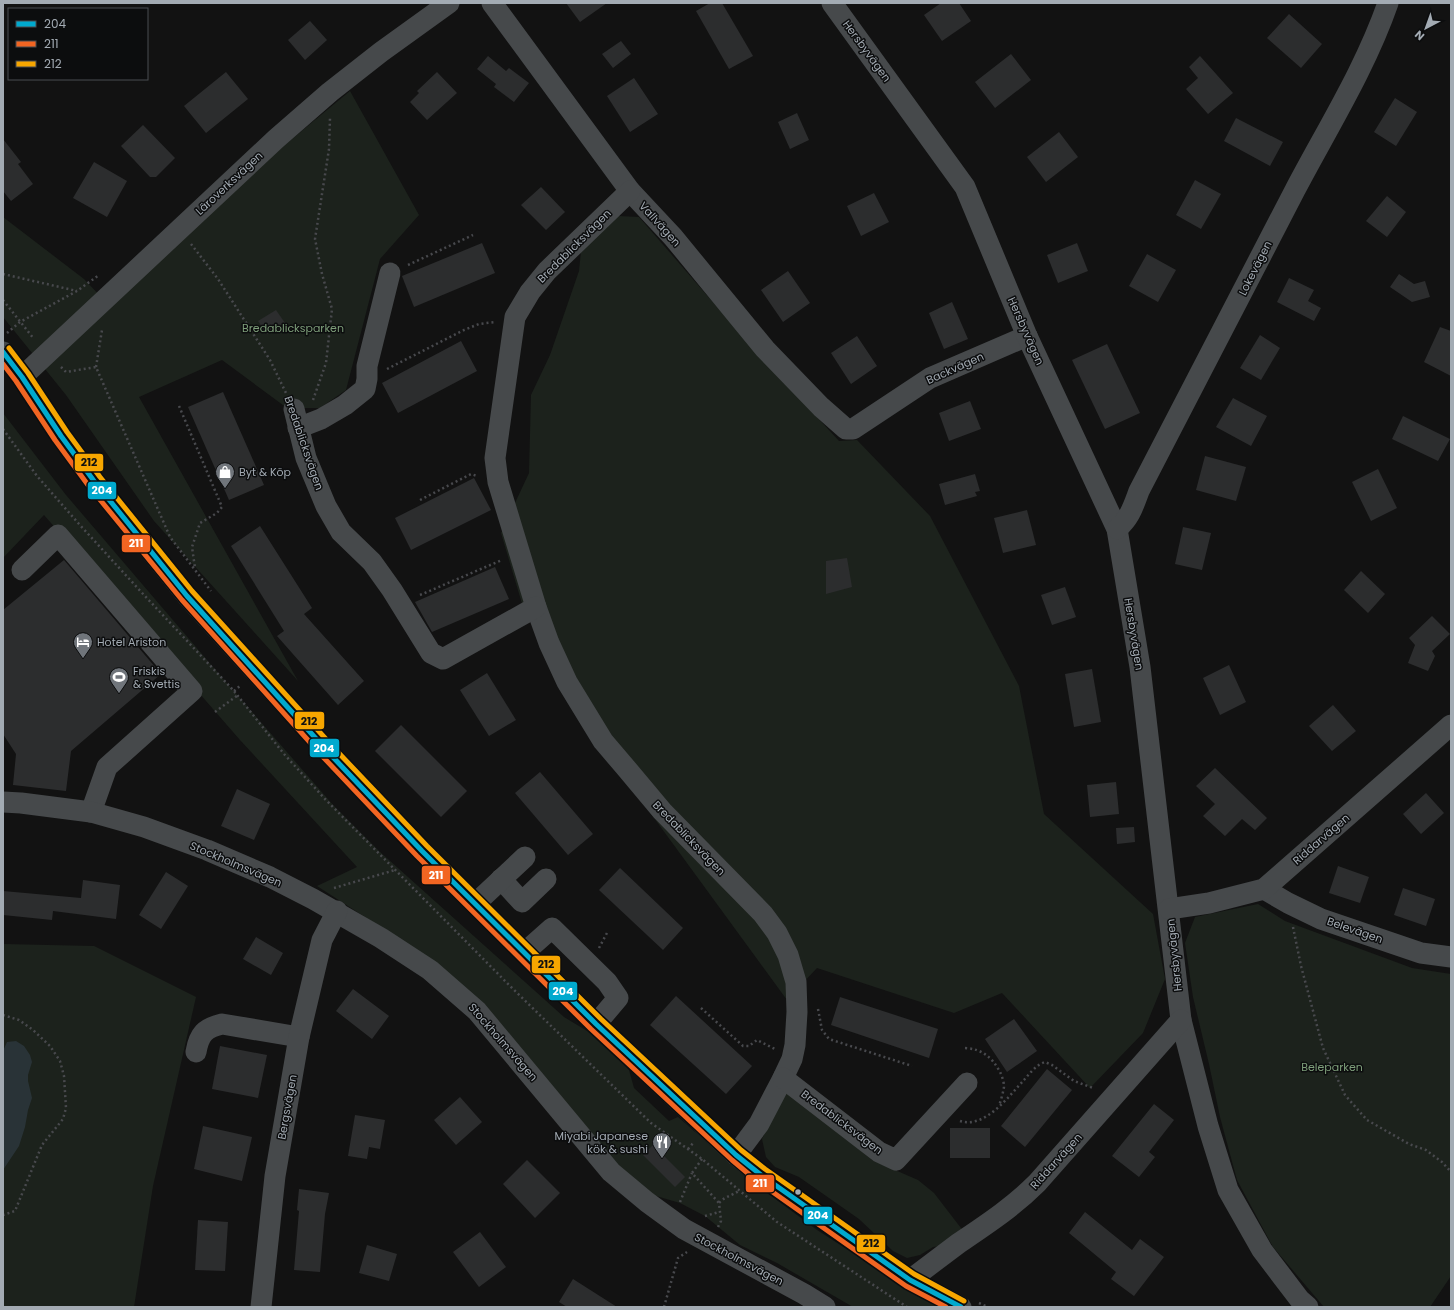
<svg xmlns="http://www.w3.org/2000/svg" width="1454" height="1310" viewBox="0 0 1454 1310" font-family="Poppins,sans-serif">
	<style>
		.green { fill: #1c221c }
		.water { fill: #293337 }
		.building { fill: #2c2d2e }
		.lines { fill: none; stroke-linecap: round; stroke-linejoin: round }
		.path { stroke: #48494d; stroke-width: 2.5; stroke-dasharray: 2 3; stroke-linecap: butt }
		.minor { stroke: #46494b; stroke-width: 21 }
		.bus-1-casing { stroke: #0c0d0e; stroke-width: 8 }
		.bus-2-casing { stroke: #0c0d0e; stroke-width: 8 }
		.bus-3-casing { stroke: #0c0d0e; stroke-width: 8 }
		.bus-1 { stroke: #00a9ce; stroke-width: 5 }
		.bus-2 { stroke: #f26522; stroke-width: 5 }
		.bus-3 { stroke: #f7a600; stroke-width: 5 }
		.bus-dot { fill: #a3abb3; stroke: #0c0d0e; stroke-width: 1.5 }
		.labels { text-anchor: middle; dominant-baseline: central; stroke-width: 3; stroke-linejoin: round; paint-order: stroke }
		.street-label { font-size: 11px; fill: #a3abb3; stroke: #0c0d0e }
		.park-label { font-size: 11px; fill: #7e9e7a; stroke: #0c0d0e }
		.poi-label { font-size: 11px; fill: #a3abb3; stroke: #0c0d0e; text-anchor: start }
		.line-badge { stroke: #0c0d0e; stroke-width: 1.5 }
		.badge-label { font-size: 11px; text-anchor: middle; font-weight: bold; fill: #fff }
		.pale-badge-label { font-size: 11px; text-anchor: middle; font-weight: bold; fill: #111 }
	</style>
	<rect width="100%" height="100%" fill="#121212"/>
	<g class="green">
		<path d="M350,91L419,215L380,259L346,390L320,408H287L222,360L139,397L298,681L154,521L66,395L3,317V217L84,279L104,300L258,167Z"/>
		<path d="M618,216L639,217L738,331L839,441L857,440L930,516L1019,686L1044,814L1153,914L1165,979L1143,1033L1090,1088L1002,993L954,1013L817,968L787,1000L584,722L523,607L501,533L529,473L531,395L550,355L579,271L581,251Z"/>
		<path d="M3,413L66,495L225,681L334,806L379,851L564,1017L597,1037L629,1070L634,1088L669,1121L678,1117L753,1182L817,1230L926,1300L940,1307H853L777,1263L740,1245L705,1216L680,1203L646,1193L619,1171L433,961L317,886L357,867L240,740L44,515L3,558Z"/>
		<path d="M1258,904L1285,921L1412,968L1451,974V1276L1430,1307H1324L1273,1247L1237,1180L1220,1117L1209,1064L1193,997L1185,943L1195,917Z"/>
		<path d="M3,944L94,946L196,997L153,1186L134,1307H3Z"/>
		<path d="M783,1093H792L872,1160L918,1180L934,1193L964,1232L941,1246L933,1247L920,1255L907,1258L893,1251L859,1219L799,1177L775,1167L766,1157L762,1139Z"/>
	</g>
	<path class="water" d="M16,1041L24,1046L30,1055L32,1062L28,1075V1081L32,1098L28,1110L25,1127L19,1146L3,1170V1051L7,1042Z"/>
	<g class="building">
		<path d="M566,3H607L580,22Z"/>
		<path d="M710,3H722L753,56L729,69L696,11Z"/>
		<path d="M941,3H959L971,21L942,41L924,15Z"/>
		<path d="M1289,14L1322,44L1301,68L1267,38Z"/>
		<path d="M310,21L327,40L305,60L288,40Z"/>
		<path d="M621,41L631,54L613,68L602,54Z"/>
		<path d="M1011,54L1031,80L995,108L975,82Z"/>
		<path d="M488,56L506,71L509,68L529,83L514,102L494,87L496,84L477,69Z"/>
		<path d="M1200,56L1233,93L1208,114L1186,89L1198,78L1189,67Z"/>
		<path d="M226,72L248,99L206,133L184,106Z"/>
		<path d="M437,72L457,93L427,120L410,102L419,93L417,91Z"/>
		<path d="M634,78L658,114L630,132L607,96Z"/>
		<path d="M1395,98L1417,112L1396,146L1374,132Z"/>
		<path d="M797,113L809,140L790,149L778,122Z"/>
		<path d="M1236,118L1283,142L1270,166L1224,141Z"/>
		<path d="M143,125L175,158L156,177H150L121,146Z"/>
		<path d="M1059,132L1078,157L1046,182L1027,157Z"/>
		<path d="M3,139L21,162L18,164L33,184L11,201L3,191Z"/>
		<path d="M94,162L127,181L107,217L73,198Z"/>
		<path d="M1195,180L1221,194L1201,229L1176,215Z"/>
		<path d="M541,187L565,212L546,230L521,205Z"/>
		<path d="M874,193L889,222L861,236L847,206Z"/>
		<path d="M1387,196L1406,212L1387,237L1366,221Z"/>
		<path d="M482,243L495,273L414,307L402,276Z"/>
		<path d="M1077,243L1088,271L1058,283L1047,255Z"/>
		<path d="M1147,254L1176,270L1158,302L1129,286Z"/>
		<path d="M788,271L810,303L783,322L761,290Z"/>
		<path d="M1399,274L1414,284L1425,281L1430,297L1412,302L1390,287Z"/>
		<path d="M1289,278L1314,290L1308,301L1321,308L1314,321L1277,302Z"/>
		<path d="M952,302L968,339L944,349L929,313Z"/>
		<path d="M276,310L285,323L267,334L258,321Z"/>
		<path d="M1440,327L1451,331V376L1424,362Z"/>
		<path d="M1260,335L1280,348L1261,380L1240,368Z"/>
		<path d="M857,336L877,366L851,384L831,353Z"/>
		<path d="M461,341L477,371L398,413L382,383Z"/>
		<path d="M1107,344L1140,413L1105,429L1072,360Z"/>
		<path d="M223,392L264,485L229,500L188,407Z"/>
		<path d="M1233,398L1267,416L1251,446L1216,427Z"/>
		<path d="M970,401L981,429L949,441L939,413Z"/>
		<path d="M1403,416L1450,439L1438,461L1392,439Z"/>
		<path d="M1205,456L1246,467L1236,501L1196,490Z"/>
		<path d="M1378,469L1397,508L1371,521L1352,482Z"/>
		<path d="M975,474L980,491L975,492L977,496L945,505L939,484Z"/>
		<path d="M474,478L491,510L411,550L395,518Z"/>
		<path d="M1027,510L1036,545L1003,553L994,518Z"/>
		<path d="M260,526L312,608L304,614L364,681L338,705L277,636L284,631L231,546Z"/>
		<path d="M1183,527L1211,533L1202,570L1175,564Z"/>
		<path d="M847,558L852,587L826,594V561Z"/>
		<path d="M64,560L161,674L71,751L66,791L13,785L16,754L3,734V610Z"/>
		<path d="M495,567L509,599L432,632L415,602Z"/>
		<path d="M1361,571L1385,594L1368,613L1344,590Z"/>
		<path d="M1065,587L1076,617L1052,625L1041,595Z"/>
		<path d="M1432,616L1450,634L1432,651L1435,656L1428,671L1408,663L1415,645L1409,638Z"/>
		<path d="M1229,665L1246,702L1220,715L1203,678Z"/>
		<path d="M1092,669L1101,722L1074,727L1065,674Z"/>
		<path d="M487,673L516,720L489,736L460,690Z"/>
		<path d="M1333,705L1356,731L1332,751L1309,726Z"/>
		<path d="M401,725L467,791L441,817L375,751Z"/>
		<path d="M1215,768L1267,818L1255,830L1242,819L1225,836L1203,816L1215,804L1196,786Z"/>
		<path d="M540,772L593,834L568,855L515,793Z"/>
		<path d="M1116,782L1119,814L1090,817L1087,785Z"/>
		<path d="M237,789L270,804L254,840L221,826Z"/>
		<path d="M1426,793L1444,813L1421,834L1403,814Z"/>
		<path d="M1134,827L1135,842L1117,844L1116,828Z"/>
		<path d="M1338,866L1369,877L1360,903L1329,893Z"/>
		<path d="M620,868L683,928L663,950L599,890Z"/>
		<path d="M166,872L188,886L161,929L139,915Z"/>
		<path d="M83,880L120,885L116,919L53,911L52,920L3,915V891L81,898Z"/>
		<path d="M1403,888L1435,899L1426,926L1394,915Z"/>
		<path d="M256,937L283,953L271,975L243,959Z"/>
		<path d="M353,989L389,1016L372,1039L336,1011Z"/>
		<path d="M676,996L752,1066L726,1094L650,1025Z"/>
		<path d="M840,997L938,1029L929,1058L831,1025Z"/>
		<path d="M1014,1019L1037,1051L1007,1072L985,1039Z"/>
		<path d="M220,1046L267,1055L258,1098L212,1089Z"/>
		<path d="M1047,1069L1072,1090L1025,1147L1001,1126Z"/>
		<path d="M460,1097L482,1122L456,1145L434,1120Z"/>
		<path d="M1154,1104L1174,1120L1149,1152L1155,1157L1139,1177L1112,1156Z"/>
		<path d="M355,1115L385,1120L380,1149L369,1147L367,1159L348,1156Z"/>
		<path d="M203,1126L252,1137L242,1181L194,1169Z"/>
		<rect x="950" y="1128" width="40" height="30"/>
		<path d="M653,1145L685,1177L675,1187L643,1155Z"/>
		<path d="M527,1160L560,1193L535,1218L503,1184Z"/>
		<path d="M299,1189L329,1193L325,1214L320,1272L294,1270L299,1211L297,1210Z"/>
		<path d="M1085,1212L1132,1250L1140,1239L1164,1257L1134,1296L1111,1279L1116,1272L1069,1233Z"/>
		<path d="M198,1220L228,1222L225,1271L195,1270Z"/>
		<path d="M480,1232L506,1267L479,1287L453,1252Z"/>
		<path d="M367,1245L397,1254L389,1281L359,1273Z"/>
		<path d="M573,1279L617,1307H567L559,1302Z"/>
	</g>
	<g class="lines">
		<g class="path">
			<path d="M191,244L218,279L270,360L286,393"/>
			<path d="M408,265L473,235"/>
			<path d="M3,274L77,291"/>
			<path d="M3,300L34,339"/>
			<path d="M7,333L20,322L77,291L99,275"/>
			<path d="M61,367L66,372L96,367L170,537L211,591"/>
			<path d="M96,367L102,330"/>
			<path d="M387,369L464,330L479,324L495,322"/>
			<path d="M313,400L326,363L332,309L322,274L315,239L329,149L330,118"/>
			<path d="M179,406L222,507L217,513L200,523L192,547L195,568"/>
			<path d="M3,429L37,476L79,524L144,595L234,691L284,754L325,799L512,988L651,1123L702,1159L777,1222L907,1307"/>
			<path d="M420,500L471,474L477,476"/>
			<path d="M420,595L502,560"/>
			<path d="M234,691L241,685"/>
			<path d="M215,712L238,695"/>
			<path d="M334,888L395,870"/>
			<path d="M1293,927L1301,966L1323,1048L1345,1095L1367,1120L1409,1144L1426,1150L1442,1162L1451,1172"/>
			<path d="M599,948L608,931"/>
			<path d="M701,1008L743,1046H749L757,1040L775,1049"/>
			<path d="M818,1009L822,1030L829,1039L912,1066"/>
			<path d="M3,1015L19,1020L33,1030L50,1046L60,1061L64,1076L66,1108L63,1119L42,1145L15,1211L3,1215"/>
			<path d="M965,1048C982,1049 992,1057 1000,1072C1002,1076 1004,1082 1004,1087C1003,1093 1001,1100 999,1106"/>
			<path d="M960,1121C985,1129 1009,1096 1024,1080C1030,1073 1036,1065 1045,1062L1052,1065L1074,1081L1093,1088"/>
			<path d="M688,1149L694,1142"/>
			<path d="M702,1159L692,1173L719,1203"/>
			<path d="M680,1202L692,1173"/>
			<path d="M705,1216L719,1212"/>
			<path d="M718,1227L721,1221L719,1203C725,1196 732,1196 740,1190"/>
			<path d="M979,1303L988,1307"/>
			<path d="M664,1307L678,1258L687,1252"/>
		</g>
		<g class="minor">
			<path d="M492,3L630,191L673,237L765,349L821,407L846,429H853L930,378L1027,336"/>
			<path d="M832,3L965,187L1027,336L1117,529L1140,667L1181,1020L1208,1126L1228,1190L1262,1250L1300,1300L1308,1307"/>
			<path d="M630,191L547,271L530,292L515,317L495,458L498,482L536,607L549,643L567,682L603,741L626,768L662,811L763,914L777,933L788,955L796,982L797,1012L795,1045L792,1059L783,1078L759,1124L736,1155"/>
			<path d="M3,352L22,377L61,436L94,481L187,596L329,753L422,851L596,1024L736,1155L761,1175L910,1280L961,1307"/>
			<path d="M22,377L276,139L330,92L381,52L449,3"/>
			<path d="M294,409L306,458L326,506L341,532L372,562L392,590L431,653L443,659L536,607"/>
			<path d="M298,428L321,419L345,405L365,389L367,379V366L390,273"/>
			<path d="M1117,529C1130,518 1133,507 1139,491C1191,391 1243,290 1295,190C1327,129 1365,69 1388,3"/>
			<path d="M22,570L58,535L192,691L107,767L91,812"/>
			<path d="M3,802L21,803L91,812L144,827L207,850L270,877L313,899L381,938L430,970L477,1011L611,1172L647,1202L684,1229L804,1294L825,1307"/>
			<path d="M501,879L522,902L546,879"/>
			<path d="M1264,889L1288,903L1321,919L1421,953L1451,957"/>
			<path d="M476,903L525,857"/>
			<path d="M1169,909L1209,903L1264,889L1451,725"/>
			<path d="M525,952L552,928L607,982L618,998L596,1024"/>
			<path d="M196,1052C199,1034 205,1028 222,1024L299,1037"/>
			<path d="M783,1078L879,1152L896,1160L967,1083"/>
			<path d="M910,1280C927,1267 943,1255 959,1243C987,1224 1013,1207 1037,1183L1181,1020"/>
			<path d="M261,1307L275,1176L299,1037L322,940L337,911"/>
		</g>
		<defs>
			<path id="bus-1" d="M3,352L22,377L61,436L94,481L187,596L329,753L422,851L596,1024L736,1155L761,1175L910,1280L961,1307"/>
			<path id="bus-2" d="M3,364L16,381L55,440L88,485L182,600L324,758L417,856L591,1029L732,1160L757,1181L906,1286L946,1307"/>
			<path id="bus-3" d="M9,348L28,373L67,432L100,477L192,591L334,748L427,846L601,1019L741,1150L765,1169L914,1274L964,1301"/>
		</defs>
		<use href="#bus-1" class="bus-1-casing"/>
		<use href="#bus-2" class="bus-2-casing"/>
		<use href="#bus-3" class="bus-3-casing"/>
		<use href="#bus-1" class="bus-1"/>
		<use href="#bus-2" class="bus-2"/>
		<use href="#bus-3" class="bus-3"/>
	</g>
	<defs>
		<symbol id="shop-pin" viewBox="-11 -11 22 30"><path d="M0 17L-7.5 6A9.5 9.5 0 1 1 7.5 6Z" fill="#70757b" stroke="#0c0d0e"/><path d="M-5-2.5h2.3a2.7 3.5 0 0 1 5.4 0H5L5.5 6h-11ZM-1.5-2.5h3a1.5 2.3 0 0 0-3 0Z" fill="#fff"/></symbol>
		<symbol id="hotel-pin" viewBox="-11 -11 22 30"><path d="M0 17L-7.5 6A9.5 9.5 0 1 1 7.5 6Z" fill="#70757b" stroke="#0c0d0e"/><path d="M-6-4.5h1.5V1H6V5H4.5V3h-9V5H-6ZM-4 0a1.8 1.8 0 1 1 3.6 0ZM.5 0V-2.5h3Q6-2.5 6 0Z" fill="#fff"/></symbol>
		<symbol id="stadium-pin" viewBox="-11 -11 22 30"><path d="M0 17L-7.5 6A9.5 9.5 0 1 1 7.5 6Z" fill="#70757b" stroke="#0c0d0e"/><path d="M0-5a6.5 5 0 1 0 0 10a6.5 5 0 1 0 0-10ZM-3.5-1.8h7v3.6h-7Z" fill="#fff"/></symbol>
		<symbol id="restaurant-pin" viewBox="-11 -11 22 30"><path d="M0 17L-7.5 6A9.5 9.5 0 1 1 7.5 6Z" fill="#70757b" stroke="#0c0d0e"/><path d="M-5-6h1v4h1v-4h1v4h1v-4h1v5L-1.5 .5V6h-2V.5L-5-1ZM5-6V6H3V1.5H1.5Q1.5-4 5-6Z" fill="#fff"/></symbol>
	</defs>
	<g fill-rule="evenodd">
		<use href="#shop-pin" x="214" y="461" width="22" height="30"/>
		<use href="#hotel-pin" x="72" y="631" width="22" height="30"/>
		<use href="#stadium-pin" x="108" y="666" width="22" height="30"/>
		<use href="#restaurant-pin" x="651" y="1131" width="22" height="30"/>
	</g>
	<circle class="bus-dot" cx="798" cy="1192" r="3.5"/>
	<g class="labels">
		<g class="street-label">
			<text transform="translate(867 51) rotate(54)">Hersbyvägen</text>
			<text transform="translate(229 183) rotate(-43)">Läroverksvägen</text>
			<text transform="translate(660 224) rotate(48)">Vallvägen</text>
			<text transform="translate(574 246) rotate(-45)">Bredablicksvägen</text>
			<text transform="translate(1255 268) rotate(-63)">Lokevägen</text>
			<text transform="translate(1026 331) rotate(66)">Hersbyvägen</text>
			<text transform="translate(955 368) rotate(-24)">Backvägen</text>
			<text transform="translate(304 443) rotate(71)">Bredablicksvägen</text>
			<text transform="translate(1134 634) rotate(81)">Hersbyvägen</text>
			<text transform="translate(689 838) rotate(46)">Bredablicksvägen</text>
			<text transform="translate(1321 839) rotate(-41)">Riddarvägen</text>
			<text transform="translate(236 864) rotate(23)">Stockholmsvägen</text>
			<text transform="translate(1355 930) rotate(19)">Belevägen</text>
			<text transform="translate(1174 955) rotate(-96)">Hersbyvägen</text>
			<text transform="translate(503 1042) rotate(49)">Stockholmsvägen</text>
			<text transform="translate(287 1107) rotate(-80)">Bergsvägen</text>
			<text transform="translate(842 1122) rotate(37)">Bredablicksvägen</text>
			<text transform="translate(1056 1161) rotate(-48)">Riddarvägen</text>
			<text transform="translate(739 1259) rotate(28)">Stockholmsvägen</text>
		</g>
		<g class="park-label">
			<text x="293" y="328">Bredablicksparken</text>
			<text x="1332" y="1067">Beleparken</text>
		</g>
		<g class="poi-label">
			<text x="239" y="472">Byt &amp; Köp</text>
			<text x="97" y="642">Hotel Ariston</text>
			<text x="133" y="671">Friskis<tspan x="133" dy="13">&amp; Svettis</tspan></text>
			<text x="648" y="1136" text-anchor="end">Miyabi Japanese<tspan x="648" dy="13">kök &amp; sushi</tspan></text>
		</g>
	</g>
	<g class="line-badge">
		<rect x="74" y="453" width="30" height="19" rx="4" fill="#f7a600"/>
		<rect x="87" y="481" width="30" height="19" rx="4" fill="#00a9ce"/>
		<rect x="121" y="534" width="30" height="19" rx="4" fill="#f26522"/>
		<rect x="294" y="711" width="31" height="19" rx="4" fill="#f7a600"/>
		<rect x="309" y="738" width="31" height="20" rx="4" fill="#00a9ce"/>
		<rect x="421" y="865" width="30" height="20" rx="4" fill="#f26522"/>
		<rect x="531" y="955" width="30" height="19" rx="4" fill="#f7a600"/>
		<rect x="548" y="981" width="30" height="20" rx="4" fill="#00a9ce"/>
		<rect x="745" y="1174" width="30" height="19" rx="4" fill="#f26522"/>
		<rect x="803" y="1206" width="30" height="19" rx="4" fill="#00a9ce"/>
		<rect x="856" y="1234" width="30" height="19" rx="4" fill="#f7a600"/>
	</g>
	<g class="badge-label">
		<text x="102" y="494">204</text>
		<text x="136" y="547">211</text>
		<text x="324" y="752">204</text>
		<text x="436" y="879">211</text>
		<text x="563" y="995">204</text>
		<text x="760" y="1187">211</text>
		<text x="818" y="1219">204</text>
	</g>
	<g class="pale-badge-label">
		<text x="89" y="466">212</text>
		<text x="309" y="725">212</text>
		<text x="546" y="968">212</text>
		<text x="871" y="1247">212</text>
	</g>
	<rect width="1454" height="1310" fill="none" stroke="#a3abb3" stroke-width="8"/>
	<rect x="8" y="8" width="140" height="72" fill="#0c0d0e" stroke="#484c50"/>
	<rect x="16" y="21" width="20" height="6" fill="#00a9ce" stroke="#484c50"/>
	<text x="44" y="28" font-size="12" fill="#a3abb3">204</text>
	<rect x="16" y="41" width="20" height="6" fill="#f26522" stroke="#484c50"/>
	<text x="44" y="48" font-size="12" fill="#a3abb3">211</text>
	<rect x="16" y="61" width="20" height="6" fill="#f7a600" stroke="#484c50"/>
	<text x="44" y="68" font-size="12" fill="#a3abb3">212</text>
	<g transform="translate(1426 28) rotate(221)" stroke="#0c0d0e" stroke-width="3" paint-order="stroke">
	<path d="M0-3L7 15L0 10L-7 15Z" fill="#a3abb3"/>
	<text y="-6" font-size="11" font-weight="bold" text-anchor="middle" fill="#a3abb3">N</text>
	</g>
</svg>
